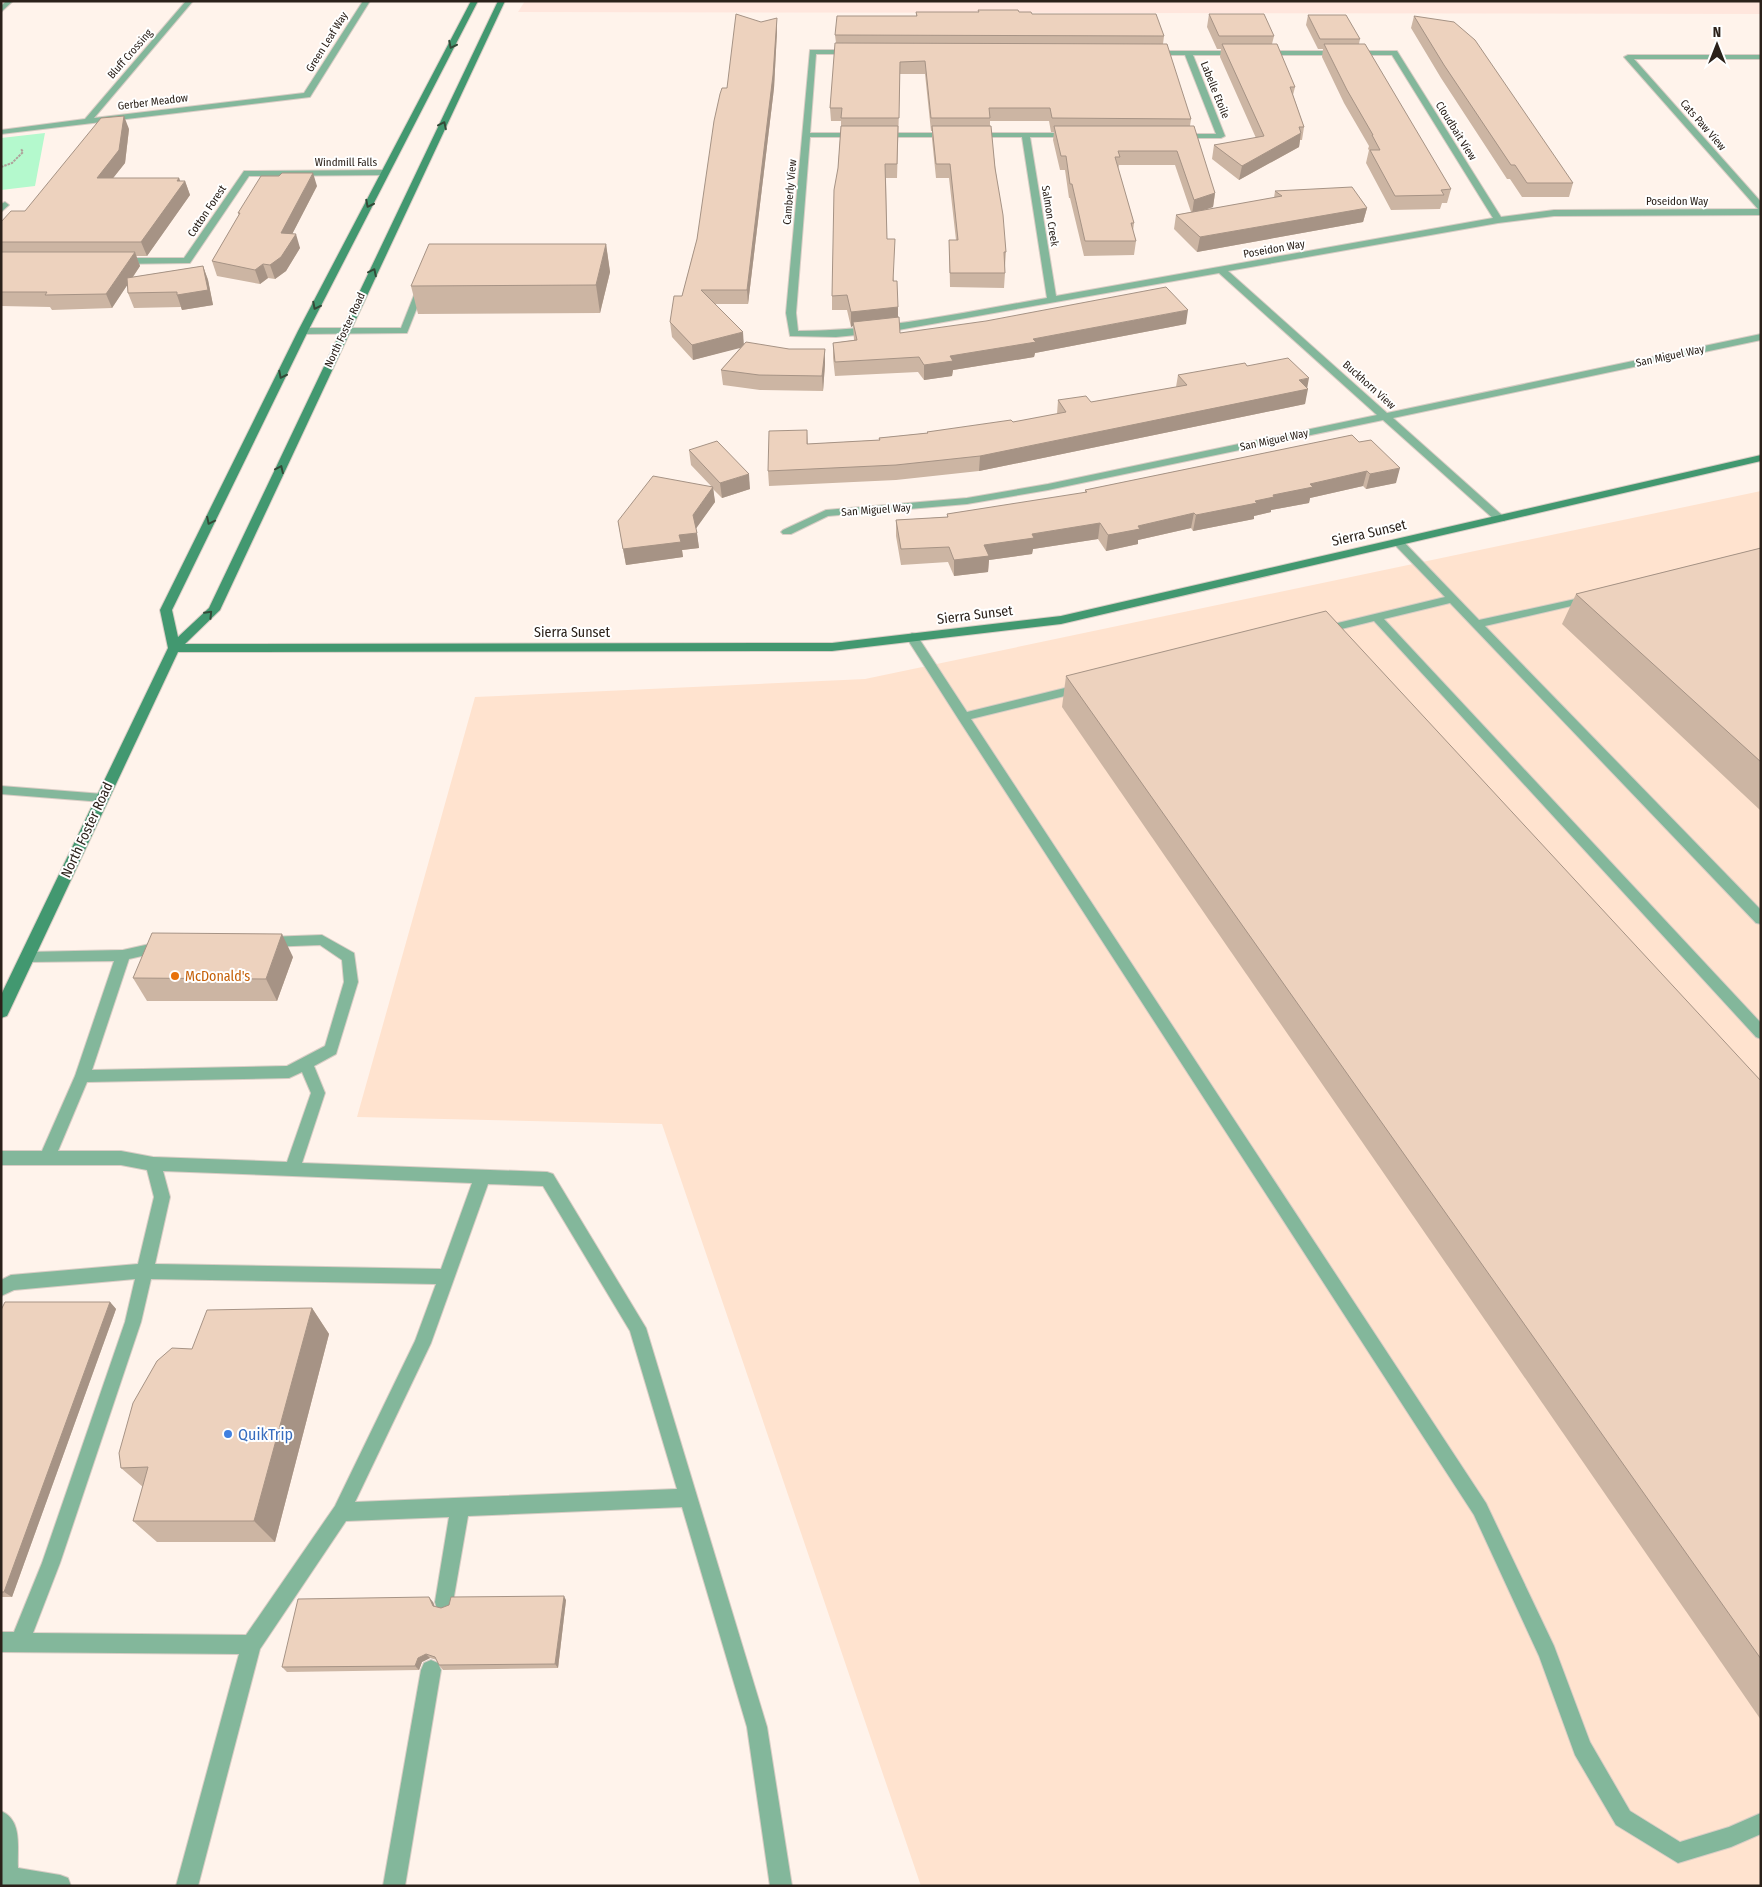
<svg xmlns="http://www.w3.org/2000/svg" width="1762" height="1887" viewBox="0 0 1762 1887" font-family="'Fira Sans Condensed',sans-serif">
	<style>
		.built { fill: #ffe3cf }
		.education { fill: #ffe6dd }
		.green { fill: #b4f9cd }
		.lines { fill: none; stroke-linecap: round; stroke-linejoin: round }
		.lane-casing { stroke: #d9cdc5; stroke-width: 2 }
		.street-casing { stroke: #d9cdc5; stroke-width: 2 }
		.secondary-casing { stroke: #d9cdc5; stroke-width: 2 }
		.path { stroke: #aea29b; stroke-width: 2; stroke-dasharray: 2.5 1; stroke-linecap: butt }
		.lane { fill: #83b79b; fill-rule: evenodd }
		.street { fill: #83b79b; fill-rule: evenodd }
		.secondary { fill: #429870; fill-rule: evenodd }
		.wall { fill: #ccb5a3 }
		.shaded-wall { fill: #a69385 }
		.building { fill: #edd2be; stroke: #a69385 }
		.oneway { stroke: #334b38 }
		.food-dot { fill: #e8710a; stroke: #fff; stroke-width: 2 }
		.shop-dot { fill: #3f7fe0; stroke: #fff; stroke-width: 2 }
		.labels { text-anchor: middle; dominant-baseline: central; stroke-width: 4; stroke-linejoin: round; paint-order: stroke }
		.far-street-label { font-size: 11px; fill: #2b211a; stroke: #fff }
		.street-label { font-size: 14px; fill: #2b211a; stroke: #fff }
		.food-label { font-size: 14px; fill: #c56008; stroke: #fff; text-anchor: start }
		.near-shop-label { font-size: 16px; fill: #366cbe; stroke: #fff; text-anchor: start }
	</style>
	<rect width="100%" height="100%" fill="#fff3eb"/>
	<path class="built" d="M1761,491V1886H921L662,1124L357,1117L475,697L865,679Z"/>
	<path class="education" d="M525,1H1761V14L518,12Z"/>
	<path class="green" d="M45,133L35,186L1,190V138Z"/>
	<g class="lines">
		<defs>
			<g id="lane">
				<path d="M422,282L426,285L407,333L303,334L299,331L303,328H401L418,285Z"/>
				<path d="M1398,539L1402,540L1479,620L1589,596L1593,597L1595,599L1593,601L1485,626L1761,910V924L1756,923L1450,603L1384,619L1761,1023V1039L1756,1037L1374,621L1321,634L1317,632L1315,630L1317,628L1445,597L1394,544L1393,542Z"/>
				<path d="M912,633L916,634L967,712L1081,684L1085,685L1087,688L1085,691L971,719L1486,1503L1554,1646L1590,1742L1630,1811L1680,1842L1729,1827L1761,1813V1834L1731,1847L1678,1863L1616,1825L1575,1755L1539,1656L1474,1515L959,720L906,637Z"/>
				<path d="M1,786L103,794L109,798L103,802L1,794Z"/>
				<path d="M322,935L354,953L358,982L336,1054L314,1066L325,1093L302,1163L547,1172L553,1174L646,1328L767,1727L792,1886H770L747,1727L682,1507L468,1516L453,1602L451,1609L444,1611L437,1609L435,1602L449,1517L346,1521L260,1649L198,1886H176L239,1654L1,1652V1632H14L42,1563L125,1322L135,1279L14,1290L1,1296V1280L11,1275L138,1264L154,1197L147,1170L121,1165H1V1151H42L75,1076L114,961L27,962L22,961L20,957L22,953L27,952L123,950L163,941L168,942L170,946L168,950L129,959L92,1070L287,1066L325,1046L344,982L342,960L320,945L267,947L262,946L260,942L262,938L267,937ZM302,1072L311,1093L287,1162L153,1157L121,1151H58L87,1082L289,1078ZM163,1171L472,1183L441,1269L155,1264L170,1197ZM488,1184L543,1186L630,1331L677,1489L355,1502L431,1343ZM151,1279L436,1284L415,1341L335,1506L246,1635L33,1633L60,1563L141,1322Z"/>
				<path d="M431,1660L438,1663L441,1670L405,1886H383L421,1670L424,1663Z"/>
				<path d="M1,1811C23,1820 17,1848 18,1868L60,1875L68,1878L71,1886H1Z"/>
			</g>
			<g id="street">
				<path d="M6,1H13L1,12V6Z"/>
				<path d="M186,1H193L94,118L304,93L363,1H370L310,97L1,134V130L85,119Z"/>
				<path d="M810,50H854L858,52L854,54H816L810,133H1077V137H1030L1056,296L1493,218L1392,55H1193L1225,136L1221,138H1177L1173,136L1174,134H1216L1185,55H1146V51H1397L1501,217L1554,210L1758,209L1624,57L1628,55H1761V59H1634L1761,202V215L1554,216L1498,223L1228,271L1387,413L1761,334V340L1393,418L1504,517L1506,519L1504,521H1496L1383,420L1048,490L967,504L828,516L791,534H783L781,532L783,530L826,510L967,498L1048,484L1377,415L1219,273L887,332L836,337L790,336L786,313ZM810,137H1022L1047,298C964,312 882,331 798,331L796,313Z"/>
				<path d="M385,170L388,171V175L249,176L190,263L118,264L113,261L118,258H184L244,171Z"/>
				<path d="M5,202L9,205L1,212V204Z"/>
			</g>
			<path id="secondary" d="M471,1H478L308,331L172,610L178,637L209,608L498,1H505L220,610L185,644L832,643L1061,616L1761,455V461L1061,624L832,651L178,652L9,1012L7,1016L1,1018V995L168,648L160,610L298,331Z"/>
		</defs>
		<use href="#lane" class="lane-casing"/>
		<use href="#street" class="street-casing"/>
		<use href="#secondary" class="secondary-casing"/>
		<path class="path" d="M1,167L12,163L23,152L21,149"/>
		<use href="#lane" class="lane"/>
		<use href="#street" class="street"/>
		<use href="#secondary" class="secondary"/>
	</g>
	<g class="wall">
		<path d="M916,12H1019L1164,36L1163,44L1191,119L1190,126L1215,193L1213,207L1204,210L1274,198L1275,191L1367,208L1363,222L1197,252L1174,229L1176,215L1191,212L1175,165H1119L1118,169L1134,223L1133,231L1136,241L1134,255L1084,256L1070,198H1069L1065,170H1060L1053,140L1054,132H1051L1049,121H990V126L1006,252L1005,266V273L1004,288L950,287L949,240H956L949,178H936L932,139V131H931L925,74H900L897,178H886L887,239L894,281L900,333L1186,324L1035,353L1034,357L953,370L952,376L924,380L918,372L835,376L833,358V343L854,340L853,326L851,327L847,310H832V296L838,168L841,126V121H831L830,108L836,43L835,35L916,16Z"/>
		<path d="M1209,14L1274,36L1272,44L1295,87L1293,95L1304,127L1302,140H1300L1299,147L1239,180L1212,159L1214,145L1256,138L1220,57L1221,49H1217L1207,27Z"/>
		<path d="M1308,15L1360,39L1359,44L1451,189L1447,203H1442L1440,209L1391,210L1366,163L1369,150L1368,149L1369,146L1344,103L1322,57L1323,49H1318L1306,25Z"/>
		<path d="M1414,16L1573,183L1569,197H1522L1510,179H1507L1441,78L1411,28Z"/>
		<path d="M777,31L774,88L748,304H715L744,344L789,349H825V364L823,391L760,390L723,385L721,370L741,347L693,360L672,337L670,322L682,296L697,239L727,88Z"/>
		<path d="M129,129L125,163L113,178H179L180,181H185L190,195L147,256H136L140,266L133,277L203,266L208,280L213,305L182,310L181,307L134,308L128,293L127,285L112,308L52,310L50,307L1,306V222L25,211Z"/>
		<path d="M317,186L292,234L300,248L286,271L275,279L268,278L260,284L217,276L212,261L239,215L238,213Z"/>
		<path d="M606,244L610,272L600,313L418,314L411,286Z"/>
		<path d="M1247,366L1307,388L1305,404L979,471L896,480L769,486L768,471L807,430L808,444L879,440V438L927,433V432L1013,422L1057,414L1058,400L1091,402L1176,387L1178,375Z"/>
		<path d="M1352,435L1396,483L1366,489L1363,486L1310,498L1309,503L1271,510V512L1254,516V519L1193,531L1191,528L1138,540V544L1106,551L1098,539L1033,549L1032,554L989,560L988,572L954,576L948,562L901,565L896,536V520L947,517V514L1085,493V490Z"/>
		<path d="M689,450L750,489L722,498L713,489L715,502L696,528L699,548L682,550L683,557L626,565L618,521L711,486L691,465Z"/>
		<path d="M1761,548V811L1562,624L1576,594Z"/>
		<path d="M1066,676L1761,1081V1720L1062,707Z"/>
		<path d="M293,957L277,1001H147L133,978Z"/>
		<path d="M110,1302L116,1309L12,1597H1V1310Z"/>
		<path d="M312,1308L329,1334L275,1542H157L133,1521L143,1487L121,1468L192,1349Z"/>
		<path d="M566,1600L558,1668L443,1670L439,1665L437,1660L430,1658L422,1662L419,1670L287,1672L282,1667L433,1602L435,1607L441,1608Z"/>
	</g>
	<g class="shaded-wall">
		<path d="M777,18V31L774,88L748,304L747,290Z"/>
		<path d="M124,116L129,129L125,163L102,192L97,178Z"/>
		<path d="M1301,133L1299,147L1239,180L1242,166Z"/>
		<path d="M313,173L317,186L285,248L281,233Z"/>
		<path d="M179,178L182,186L185,181L190,195L147,256L141,242Z"/>
		<path d="M1215,193L1213,207L1192,214L1194,200Z"/>
		<path d="M1367,208L1363,222L1197,252L1200,237Z"/>
		<path d="M296,234L300,248L286,271L275,279L270,265Z"/>
		<path d="M606,244L610,272L600,313L596,285Z"/>
		<path d="M135,252L140,266L112,308L106,294Z"/>
		<path d="M263,264L268,278L260,284L255,270Z"/>
		<path d="M203,266L208,280L213,305L182,310L177,295Z"/>
		<path d="M898,307V321L853,322V326L851,327V312Z"/>
		<path d="M1188,310L1186,324L1035,353L1034,357L953,370L952,376L924,380V365L950,356L1033,339Z"/>
		<path d="M743,332L744,347L693,360L692,345Z"/>
		<path d="M825,349V364L823,391L822,376Z"/>
		<path d="M1309,378L1307,389H1308L1305,404L979,471L980,456Z"/>
		<path d="M1400,468L1396,483L1366,489L1370,474Z"/>
		<path d="M1367,471L1363,486L1310,498L1309,503L1271,510V512L1254,516V519L1193,531L1196,515L1255,501L1310,484Z"/>
		<path d="M749,474L750,489L722,498L720,483Z"/>
		<path d="M713,487L715,502L695,530L693,515Z"/>
		<path d="M1194,513L1191,528L1138,540V544L1106,551L1108,535L1138,526Z"/>
		<path d="M1100,523L1098,539L1033,549L1032,554L989,560L988,572L954,576V560L984,545L1032,534Z"/>
		<path d="M697,533L699,548L682,550L683,557L626,565L623,549L679,535Z"/>
		<path d="M282,934L293,957L277,1001L266,979Z"/>
		<path d="M110,1302L116,1309L12,1597L4,1592Z"/>
		<path d="M312,1308L329,1334L275,1542L254,1521Z"/>
		<path d="M564,1596L566,1600L558,1668L555,1664Z"/>
		<path d="M429,1597L433,1602L436,1611L433,1606Z"/>
		<path d="M426,1654L430,1658L422,1662L419,1670L415,1666L418,1658Z"/>
	</g>
	<g class="building">
		<path d="M978,10H1018L1019,12H1031L1032,14H1156L1164,36L835,35L837,16H917L916,12H979Z"/>
		<path d="M736,14L761,22L777,18L773,75L747,290H701L743,332L692,345L670,322L674,296H682L697,239L714,121L720,94L722,88H727Z"/>
		<path d="M1209,14H1264L1274,36H1219Z"/>
		<path d="M1308,15H1346L1360,39H1320Z"/>
		<path d="M1414,16L1454,22L1475,40L1573,183H1527L1515,165H1511L1444,65Z"/>
		<path d="M835,43L1167,44L1191,119L1052,118L1050,108H989L990,118H931L925,61L900,62L899,118H841L842,108H830Z"/>
		<path d="M1222,44H1277L1295,87H1290L1304,127H1299L1301,133L1242,166L1214,145L1264,136Z"/>
		<path d="M1324,44H1365L1451,189L1441,190L1444,195L1395,196L1370,150H1380L1372,135H1373L1347,90Z"/>
		<path d="M124,116L119,150L97,178H179L177,181H185L141,242H1V222L11,211H25L101,118Z"/>
		<path d="M841,126H898L897,164H885L887,239H895L893,281H897L898,307L851,312L847,295L832,296L834,190L838,168Z"/>
		<path d="M932,126H991L995,168L1003,215L1006,252H1004L1005,273H950L949,240H958L950,164H936Z"/>
		<path d="M1054,126H1194L1215,193L1194,200L1177,151H1118L1120,157H1115L1134,223H1131L1136,241H1085L1072,184H1070L1066,156H1061Z"/>
		<path d="M282,173H313L281,233L296,234L281,257L270,265L263,264L255,270L212,261L240,213H238L261,176H279Z"/>
		<path d="M1352,187L1367,208L1200,237L1176,215L1282,196L1275,191Z"/>
		<path d="M429,244H606L596,285L411,286Z"/>
		<path d="M1,252H135L106,294L45,295L47,292H1Z"/>
		<path d="M203,266L208,290L177,295V292L128,293L127,278Z"/>
		<path d="M1166,287L1188,310L1033,339L1036,342L950,356L953,361L924,365L919,357L835,362L833,343L857,340L853,322L899,317L900,333L986,321Z"/>
		<path d="M746,342L789,349H825L822,376L759,375L721,370Z"/>
		<path d="M1288,358L1309,378L1299,380L1308,389L980,456L896,465L768,471L769,431L807,430V444L880,440L879,438L928,433L927,432L1011,420L1013,422L1066,412L1058,400L1086,396L1091,402L1187,385L1178,375L1245,363L1247,366Z"/>
		<path d="M1352,435L1359,442L1371,440L1400,468L1370,474L1367,471L1310,484L1313,487L1273,495L1274,497L1255,501L1257,503L1196,515L1194,513L1138,526L1140,529L1108,535L1100,523L1032,534L1034,538L984,545L989,556L954,560L949,547L901,549L896,520L948,517L947,514L1087,492L1085,490Z"/>
		<path d="M717,441L749,474L720,483L689,450Z"/>
		<path d="M653,476L713,487L693,515L697,533L679,535L681,542L623,549L618,521Z"/>
		<path d="M1761,548V762L1576,594Z"/>
		<path d="M1326,611L1761,1081V1659L1066,676Z"/>
		<path d="M152,933L282,934L266,979L133,978Z"/>
		<path d="M5,1302H110L4,1592H1V1310Z"/>
		<path d="M312,1308L254,1521H133L148,1467L121,1468L119,1453L133,1403L157,1361L172,1348L192,1349L207,1310Z"/>
		<path d="M564,1596L555,1664L439,1665L435,1657L426,1654L418,1658L415,1666L282,1667L298,1599L429,1597L433,1606L441,1608L449,1605L451,1597Z"/>
	</g>
	<defs><path id="oneway-chevron" d="M-2-3.5L2.5 0L-2 3.5" fill="none" stroke-width="1.6" stroke-linecap="round" stroke-linejoin="round" transform="scale(1.25)"/></defs>
	<g class="oneway">
		<use href="#oneway-chevron" transform="translate(452 45) rotate(117)"/>
		<use href="#oneway-chevron" transform="translate(443 125) rotate(-64)"/>
		<use href="#oneway-chevron" transform="translate(369 204) rotate(117)"/>
		<use href="#oneway-chevron" transform="translate(373 272) rotate(-64)"/>
		<use href="#oneway-chevron" transform="translate(316 306) rotate(117)"/>
		<use href="#oneway-chevron" transform="translate(282 375) rotate(117)"/>
		<use href="#oneway-chevron" transform="translate(280 469) rotate(-65)"/>
		<use href="#oneway-chevron" transform="translate(210 521) rotate(116)"/>
		<use href="#oneway-chevron" transform="translate(209 614) rotate(-46)"/>
	</g>
	<circle class="food-dot" cx="175" cy="976" r="5"/>
	<circle class="shop-dot" cx="228" cy="1434" r="5"/>
	<g class="labels">
		<g class="far-street-label">
			<text transform="translate(327 42) rotate(-58)">Green Leaf Way</text>
			<text transform="translate(130 54) rotate(-49)">Bluff Crossing</text>
			<text transform="translate(1215 90) rotate(68)">Labelle Etoile</text>
			<text transform="translate(153 102) rotate(-7)">Gerber Meadow</text>
			<text transform="translate(1703 125) rotate(49)">Cats Paw View</text>
			<text transform="translate(1456 131) rotate(58)">Cloudbait View</text>
			<text x="346" y="162">Windmill Falls</text>
			<text transform="translate(790 192) rotate(-85)">Camberly View</text>
			<text x="1677" y="201">Poseidon Way</text>
			<text transform="translate(207 211) rotate(-56)">Cotton Forest</text>
			<text transform="translate(1050 216) rotate(81)">Salmon Creek</text>
			<text transform="translate(1274 249) rotate(-10)">Poseidon Way</text>
			<text transform="translate(345 330) rotate(-65)">North Foster Road</text>
			<text transform="translate(1670 356) rotate(-12)">San Miguel Way</text>
			<text transform="translate(1369 385) rotate(42)">Buckhorn View</text>
			<text transform="translate(1274 440) rotate(-12)">San Miguel Way</text>
			<text transform="translate(876 510) rotate(-4)">San Miguel Way</text>
		</g>
		<g class="street-label">
			<text transform="translate(1369 533) rotate(-13)">Sierra Sunset</text>
			<text transform="translate(975 615) rotate(-7)">Sierra Sunset</text>
			<text x="572" y="632">Sierra Sunset</text>
			<text transform="translate(87 830) rotate(-65)">North Foster Road</text>
		</g>
		<g class="food-label">
			<text x="185" y="976">McDonald's</text>
		</g>
		<g class="near-shop-label">
			<text x="238" y="1434">QuikTrip</text>
		</g>
	</g>
	<rect width="1762" height="1887" fill="none" stroke="#2b211a" stroke-width="5"/>
	<g transform="translate(1717 45)" stroke="#ffffff" stroke-width="4" paint-order="stroke">
	<path d="M0-4L9 19L0 12L-9 19Z" fill="#2b211a"/>
	<text y="-8" font-size="14" font-weight="bold" text-anchor="middle" fill="#2b211a">N</text>
	</g>
</svg>
